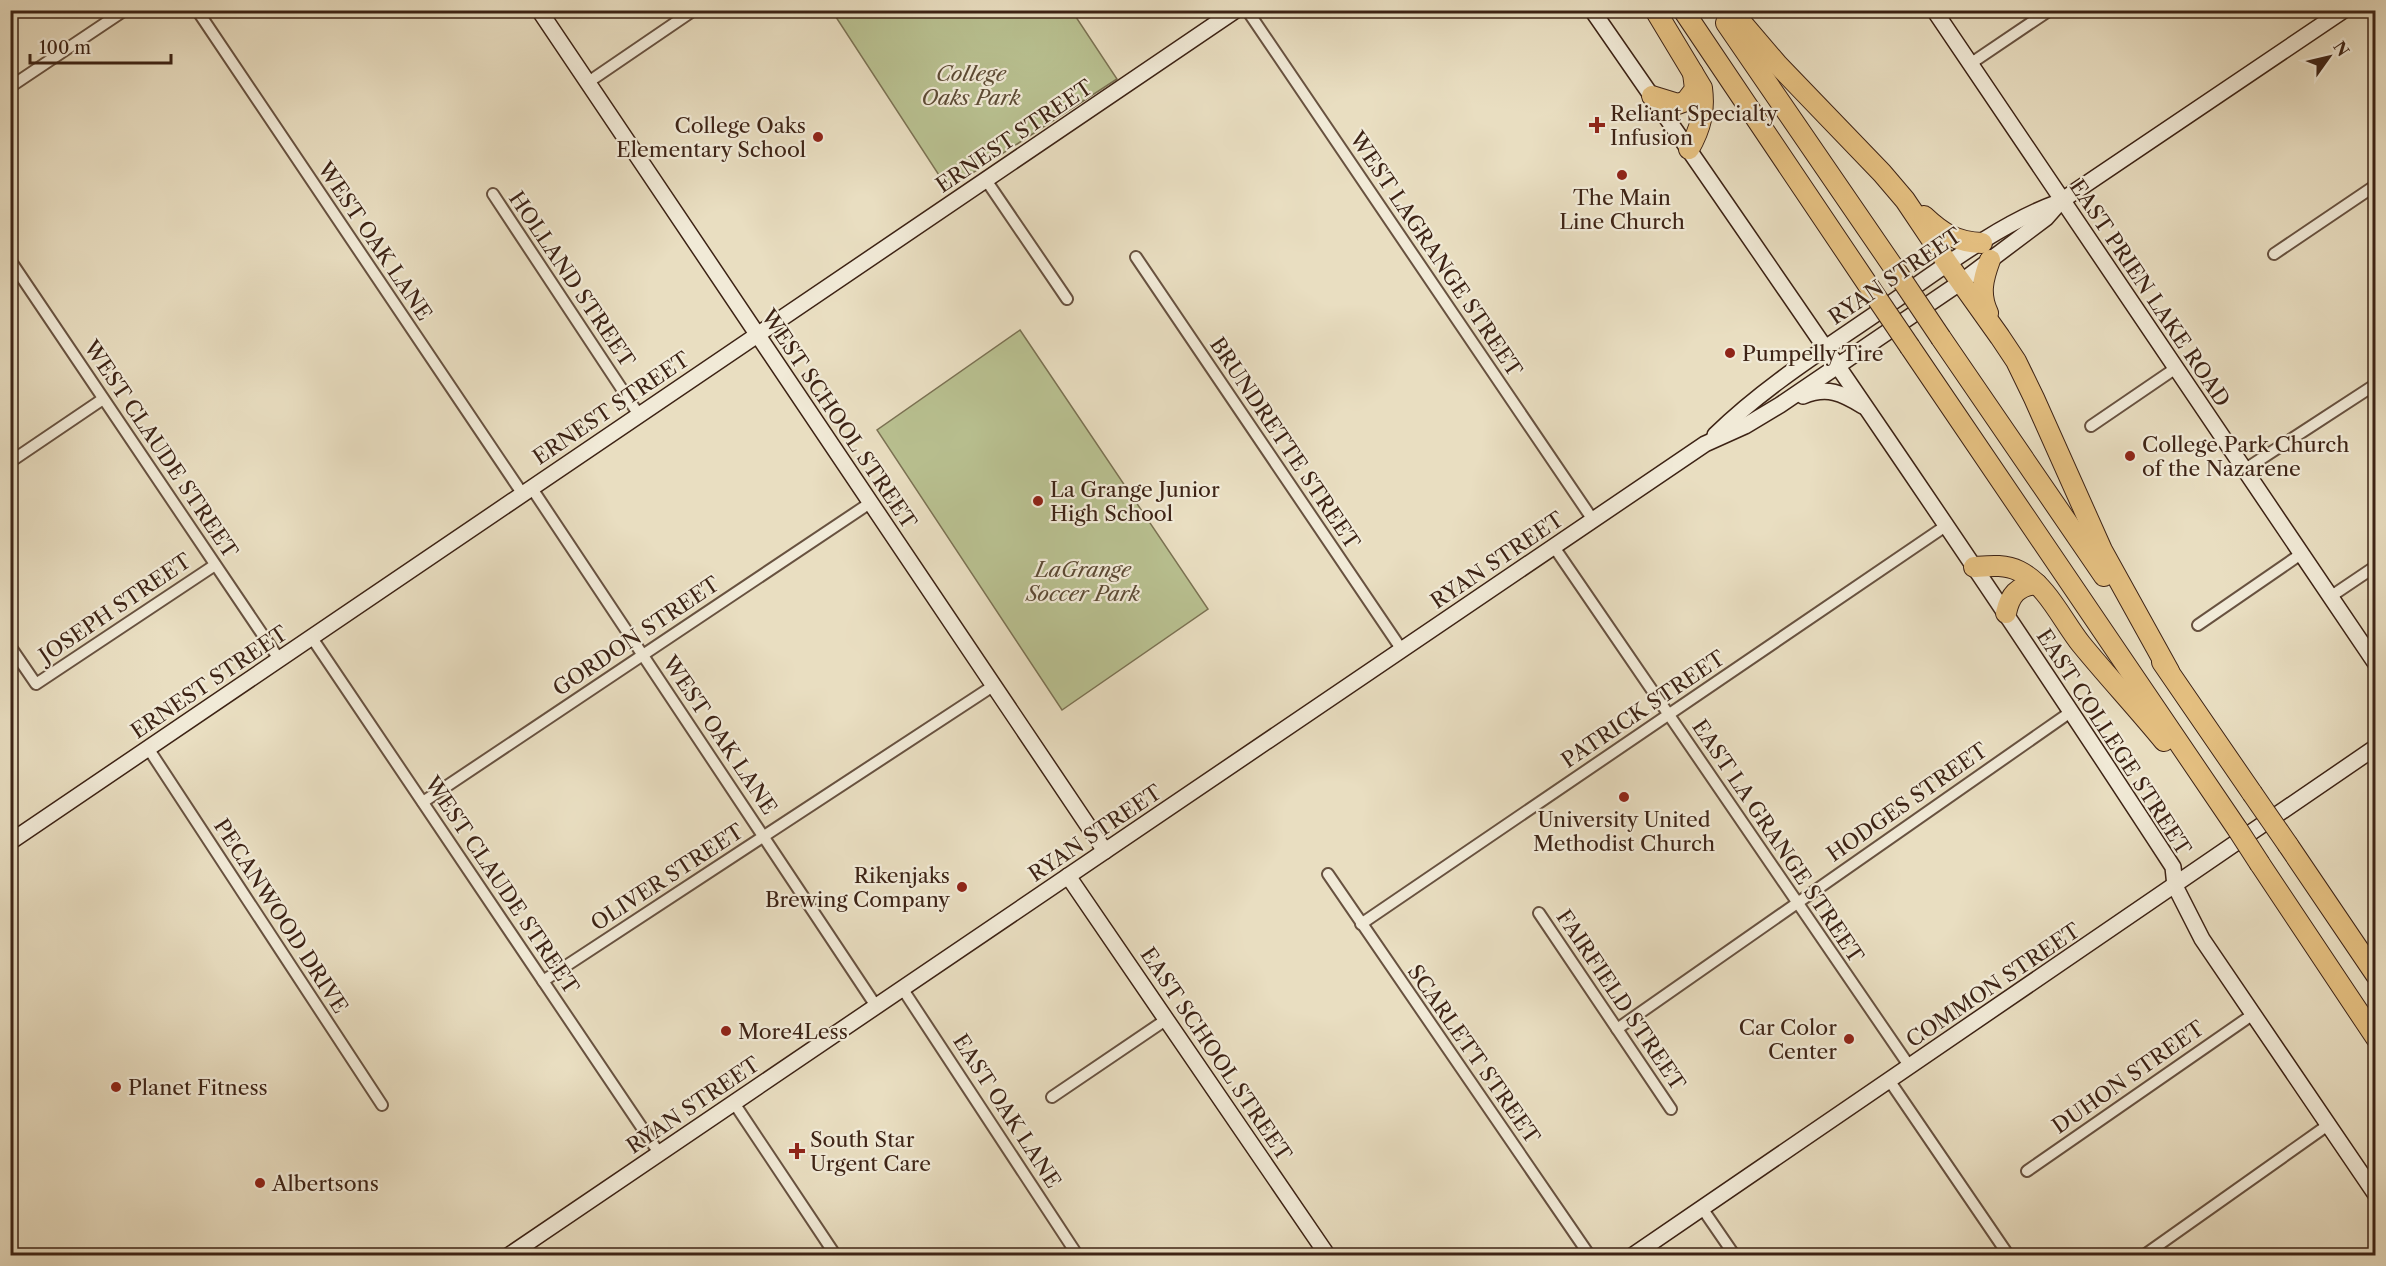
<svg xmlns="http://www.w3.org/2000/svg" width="2386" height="1266" viewBox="0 0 2386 1266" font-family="'Libre Caslon Text',serif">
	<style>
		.green { fill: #b9c191; stroke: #7b7253; stroke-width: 1.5 }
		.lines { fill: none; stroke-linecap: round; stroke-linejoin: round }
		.street-casing { stroke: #685240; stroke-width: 14 }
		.secondary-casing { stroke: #3d2315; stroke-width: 18 }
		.highway-casing { stroke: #3d2315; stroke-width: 22 }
		.street { stroke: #f1ead7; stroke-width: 10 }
		.secondary { stroke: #f1ead7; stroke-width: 15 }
		.highway { stroke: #e4bf80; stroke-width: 20 }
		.highway-bridge-casing { stroke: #3d2315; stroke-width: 22; stroke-linecap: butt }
		.highway-bridge { stroke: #e4bf80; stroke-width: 20 }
		.poi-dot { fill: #8f2418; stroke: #f1ead7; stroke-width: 2 }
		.labels { text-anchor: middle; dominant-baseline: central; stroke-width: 4.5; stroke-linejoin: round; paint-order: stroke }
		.park-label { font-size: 21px; font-style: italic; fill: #5c4a34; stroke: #f1ead7 }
		.poi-label { font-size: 21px; fill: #3d2315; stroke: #f1ead7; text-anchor: start }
		.street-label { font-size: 21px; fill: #3d2315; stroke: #f1ead7 }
	</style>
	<rect width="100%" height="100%" fill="#e9dec1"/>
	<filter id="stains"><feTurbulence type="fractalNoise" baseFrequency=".00333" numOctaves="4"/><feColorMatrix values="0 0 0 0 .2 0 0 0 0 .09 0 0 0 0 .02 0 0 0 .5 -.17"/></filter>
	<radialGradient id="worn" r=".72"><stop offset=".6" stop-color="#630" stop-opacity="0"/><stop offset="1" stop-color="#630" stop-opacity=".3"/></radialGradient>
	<g class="green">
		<path d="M832,11H1072L1117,79L948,189Z"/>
		<path d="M1020,330L1208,609L1062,710L877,430Z"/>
	</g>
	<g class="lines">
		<defs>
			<g id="street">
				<path d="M197,10L522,493"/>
				<path d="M1247,10L1593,520"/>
				<path d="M1970,64L2050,10"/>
				<path d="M587,83L694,10"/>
				<path d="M10,87L125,10"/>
				<path d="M986,180L1067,299"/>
				<path d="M493,194L639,415"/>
				<path d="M2274,254L2376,185"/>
				<path d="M1136,257L1402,650"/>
				<path d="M10,260L279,659"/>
				<path d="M2091,426L2176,368"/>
				<path d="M10,462L103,399"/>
				<path d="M2244,470L2376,384"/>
				<path d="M531,487L876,1006"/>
				<path d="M1554,547L1910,1067"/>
				<path d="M2330,597L2376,566"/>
				<path d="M2198,625L2301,554"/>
				<path d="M312,638L659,1153"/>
				<path d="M10,646L36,684L215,565"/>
				<path d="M148,748L382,1105"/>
				<path d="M423,802L870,503"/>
				<path d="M1328,874L1590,1256"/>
				<path d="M1539,913L1671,1109"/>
				<path d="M1361,924L1947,525"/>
				<path d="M543,981L993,686"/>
				<path d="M902,988L1078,1256"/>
				<path d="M1617,1029L2072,711"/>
				<path d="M1889,1080L2009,1256"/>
				<path d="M1052,1097L1167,1019"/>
				<path d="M734,1103L836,1256"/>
				<path d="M2027,1171L2252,1015"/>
				<path d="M1702,1208L1735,1256"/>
				<path d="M2143,1256L2328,1125"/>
			</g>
			<g id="secondary">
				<path d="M539,10L1105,851"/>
				<path d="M1592,10C1789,294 1985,578 2173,867L2175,886L2202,939L2376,1195"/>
				<path d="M1934,10L2376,664"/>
				<path d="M1803,396C1827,386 1842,393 1863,406"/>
				<path d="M1715,435C1766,385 1828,347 1887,306C1939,270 2000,223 2059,202"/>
				<path d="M10,842L1236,10"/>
				<path d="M1068,876L1328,1256"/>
				<path d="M508,1256L1705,444L1745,426L1780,405L1961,282L2046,218L2061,201L2344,10"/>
				<path d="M1632,1256L2376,747"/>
			</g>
			<g id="highway">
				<path d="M1655,10L1702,88C1705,111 1701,128 1689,149"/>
				<path d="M1683,10L1868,285"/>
				<path d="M1731,10L1778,65L1882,173L1905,200L1948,264L2000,337L2016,361L2034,398L2102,550L2169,671"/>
				<path d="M1726,23L1894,268"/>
				<path d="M1652,96L1678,104L1686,101L1695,89L1693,73"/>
				<path d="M1924,216C1942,233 1956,242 1982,243"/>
				<path d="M1988,313C1979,294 1983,279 1990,260"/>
				<path d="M1941,338L2104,576"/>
				<path d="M1910,347L2238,830"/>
				<path d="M1974,567C1989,566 2005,564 2019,571C2047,585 2062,620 2081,644C2108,677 2137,708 2164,741"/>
				<path d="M2006,613C2010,595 2017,586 2037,584"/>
				<path d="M2162,662L2252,793"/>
				<path d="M2288,845L2376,975"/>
				<path d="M2260,864L2376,1038"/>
			</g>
		</defs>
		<use href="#street" class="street-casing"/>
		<use href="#secondary" class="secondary-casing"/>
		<use href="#highway" class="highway-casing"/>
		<use href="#street" class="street"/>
		<use href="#secondary" class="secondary"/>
		<use href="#highway" class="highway"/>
		<defs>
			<g id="highway-bridge">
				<path d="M1894,268L1941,338"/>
				<path d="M1868,285L1910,347"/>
				<path d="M2252,793L2288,845"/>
				<path d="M2238,830L2260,864"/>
			</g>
		</defs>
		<use href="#highway-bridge" class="highway-bridge-casing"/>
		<use href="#highway-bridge" class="highway-bridge"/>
	</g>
	<g class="poi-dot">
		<path d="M1594 116h6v6h6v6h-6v6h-6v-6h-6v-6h6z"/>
		<circle cx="818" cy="137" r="6"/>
		<circle cx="1622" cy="175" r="6"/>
		<circle cx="1730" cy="353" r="6"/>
		<circle cx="2130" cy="456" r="6"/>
		<circle cx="1038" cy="501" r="6"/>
		<circle cx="1624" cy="797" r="6"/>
		<circle cx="962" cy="887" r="6"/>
		<circle cx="726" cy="1031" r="6"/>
		<circle cx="1849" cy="1039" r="6"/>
		<circle cx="116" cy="1087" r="6"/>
		<path d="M794 1142h6v6h6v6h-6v6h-6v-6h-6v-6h6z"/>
		<circle cx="260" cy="1183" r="6"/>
	</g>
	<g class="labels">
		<g class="park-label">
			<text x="971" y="73">College<tspan x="971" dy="24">Oaks Park</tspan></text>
			<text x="1083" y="569">LaGrange<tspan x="1083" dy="24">Soccer Park</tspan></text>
		</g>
		<g class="poi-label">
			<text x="1610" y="113">Reliant Specialty<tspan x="1610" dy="24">Infusion</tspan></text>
			<text x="806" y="125" text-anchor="end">College Oaks<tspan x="806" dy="24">Elementary School</tspan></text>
			<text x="1622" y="197" text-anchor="middle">The Main<tspan x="1622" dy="24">Line Church</tspan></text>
			<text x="1742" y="353">Pumpelly Tire</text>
			<text x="2142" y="444">College Park Church<tspan x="2142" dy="24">of the Nazarene</tspan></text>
			<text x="1050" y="489">La Grange Junior<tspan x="1050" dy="24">High School</tspan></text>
			<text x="1624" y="819" text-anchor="middle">University United<tspan x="1624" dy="24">Methodist Church</tspan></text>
			<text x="950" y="875" text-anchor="end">Rikenjaks<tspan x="950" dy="24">Brewing Company</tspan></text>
			<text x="1837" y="1027" text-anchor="end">Car Color<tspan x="1837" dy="24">Center</tspan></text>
			<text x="738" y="1031">More4Less</text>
			<text x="128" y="1087">Planet Fitness</text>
			<text x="810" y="1139">South Star<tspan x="810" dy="24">Urgent Care</tspan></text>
			<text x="272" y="1183">Albertsons</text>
		</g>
		<g class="street-label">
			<text transform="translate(1014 136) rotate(-34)">ERNEST STREET</text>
			<text transform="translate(375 241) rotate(56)">WEST OAK LANE</text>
			<text transform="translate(1436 254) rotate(56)">WEST LAGRANGE STREET</text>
			<text transform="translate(1895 276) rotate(-34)">RYAN STREET</text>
			<text transform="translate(572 279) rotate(56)">HOLLAND STREET</text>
			<text transform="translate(2150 293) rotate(56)">EAST PRIEN LAKE ROAD</text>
			<text transform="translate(611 408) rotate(-34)">ERNEST STREET</text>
			<text transform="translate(839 419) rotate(56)">WEST SCHOOL STREET</text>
			<text transform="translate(1285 443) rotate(56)">BRUNDRETTE STREET</text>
			<text transform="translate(161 449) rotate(56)">WEST CLAUDE STREET</text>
			<text transform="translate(1497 560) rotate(-34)">RYAN STREET</text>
			<text transform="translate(115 608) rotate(-34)">JOSEPH STREET</text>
			<text transform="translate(636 636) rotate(-34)">GORDON STREET</text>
			<text transform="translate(209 682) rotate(-34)">ERNEST STREET</text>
			<text transform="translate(1643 709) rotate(-34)">PATRICK STREET</text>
			<text transform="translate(720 735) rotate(56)">WEST OAK LANE</text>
			<text transform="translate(2114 742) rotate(57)">EAST COLLEGE STREET</text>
			<text transform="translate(1907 802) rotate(-35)">HODGES STREET</text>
			<text transform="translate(1095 833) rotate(-34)">RYAN STREET</text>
			<text transform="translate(1778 841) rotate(56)">EAST LA GRANGE STREET</text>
			<text transform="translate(667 877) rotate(-33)">OLIVER STREET</text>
			<text transform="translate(502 885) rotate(56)">WEST CLAUDE STREET</text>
			<text transform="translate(281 916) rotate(57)">PECANWOOD DRIVE</text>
			<text transform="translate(1993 985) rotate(-34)">COMMON STREET</text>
			<text transform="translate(1621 1000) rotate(56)">FAIRFIELD STREET</text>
			<text transform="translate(1216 1054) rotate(56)">EAST SCHOOL STREET</text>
			<text transform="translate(1474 1054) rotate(55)">SCARLETT STREET</text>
			<text transform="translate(2128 1077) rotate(-35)">DUHON STREET</text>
			<text transform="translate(693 1105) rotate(-34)">RYAN STREET</text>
			<text transform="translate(1007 1111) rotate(57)">EAST OAK LANE</text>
		</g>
	</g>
	<rect width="2386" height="1266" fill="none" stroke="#e9dec1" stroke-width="36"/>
	<rect x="12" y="12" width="2362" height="1242" fill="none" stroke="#3d2315" stroke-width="3"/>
	<rect x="18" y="18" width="2350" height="1230" fill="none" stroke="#3d2315" stroke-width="1.5"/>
	<g transform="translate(2329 57) rotate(56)" stroke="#f1ead7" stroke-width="4.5" paint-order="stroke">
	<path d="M0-4.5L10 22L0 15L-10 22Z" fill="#3d2315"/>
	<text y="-9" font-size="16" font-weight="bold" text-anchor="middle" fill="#3d2315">N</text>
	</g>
	<path d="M30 54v9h141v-9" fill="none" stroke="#3d2315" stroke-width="3"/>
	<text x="39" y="54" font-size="18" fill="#3d2315" stroke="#f1ead7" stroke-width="4.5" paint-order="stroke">100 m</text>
	<rect width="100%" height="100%" filter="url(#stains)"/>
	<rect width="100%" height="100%" fill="url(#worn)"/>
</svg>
